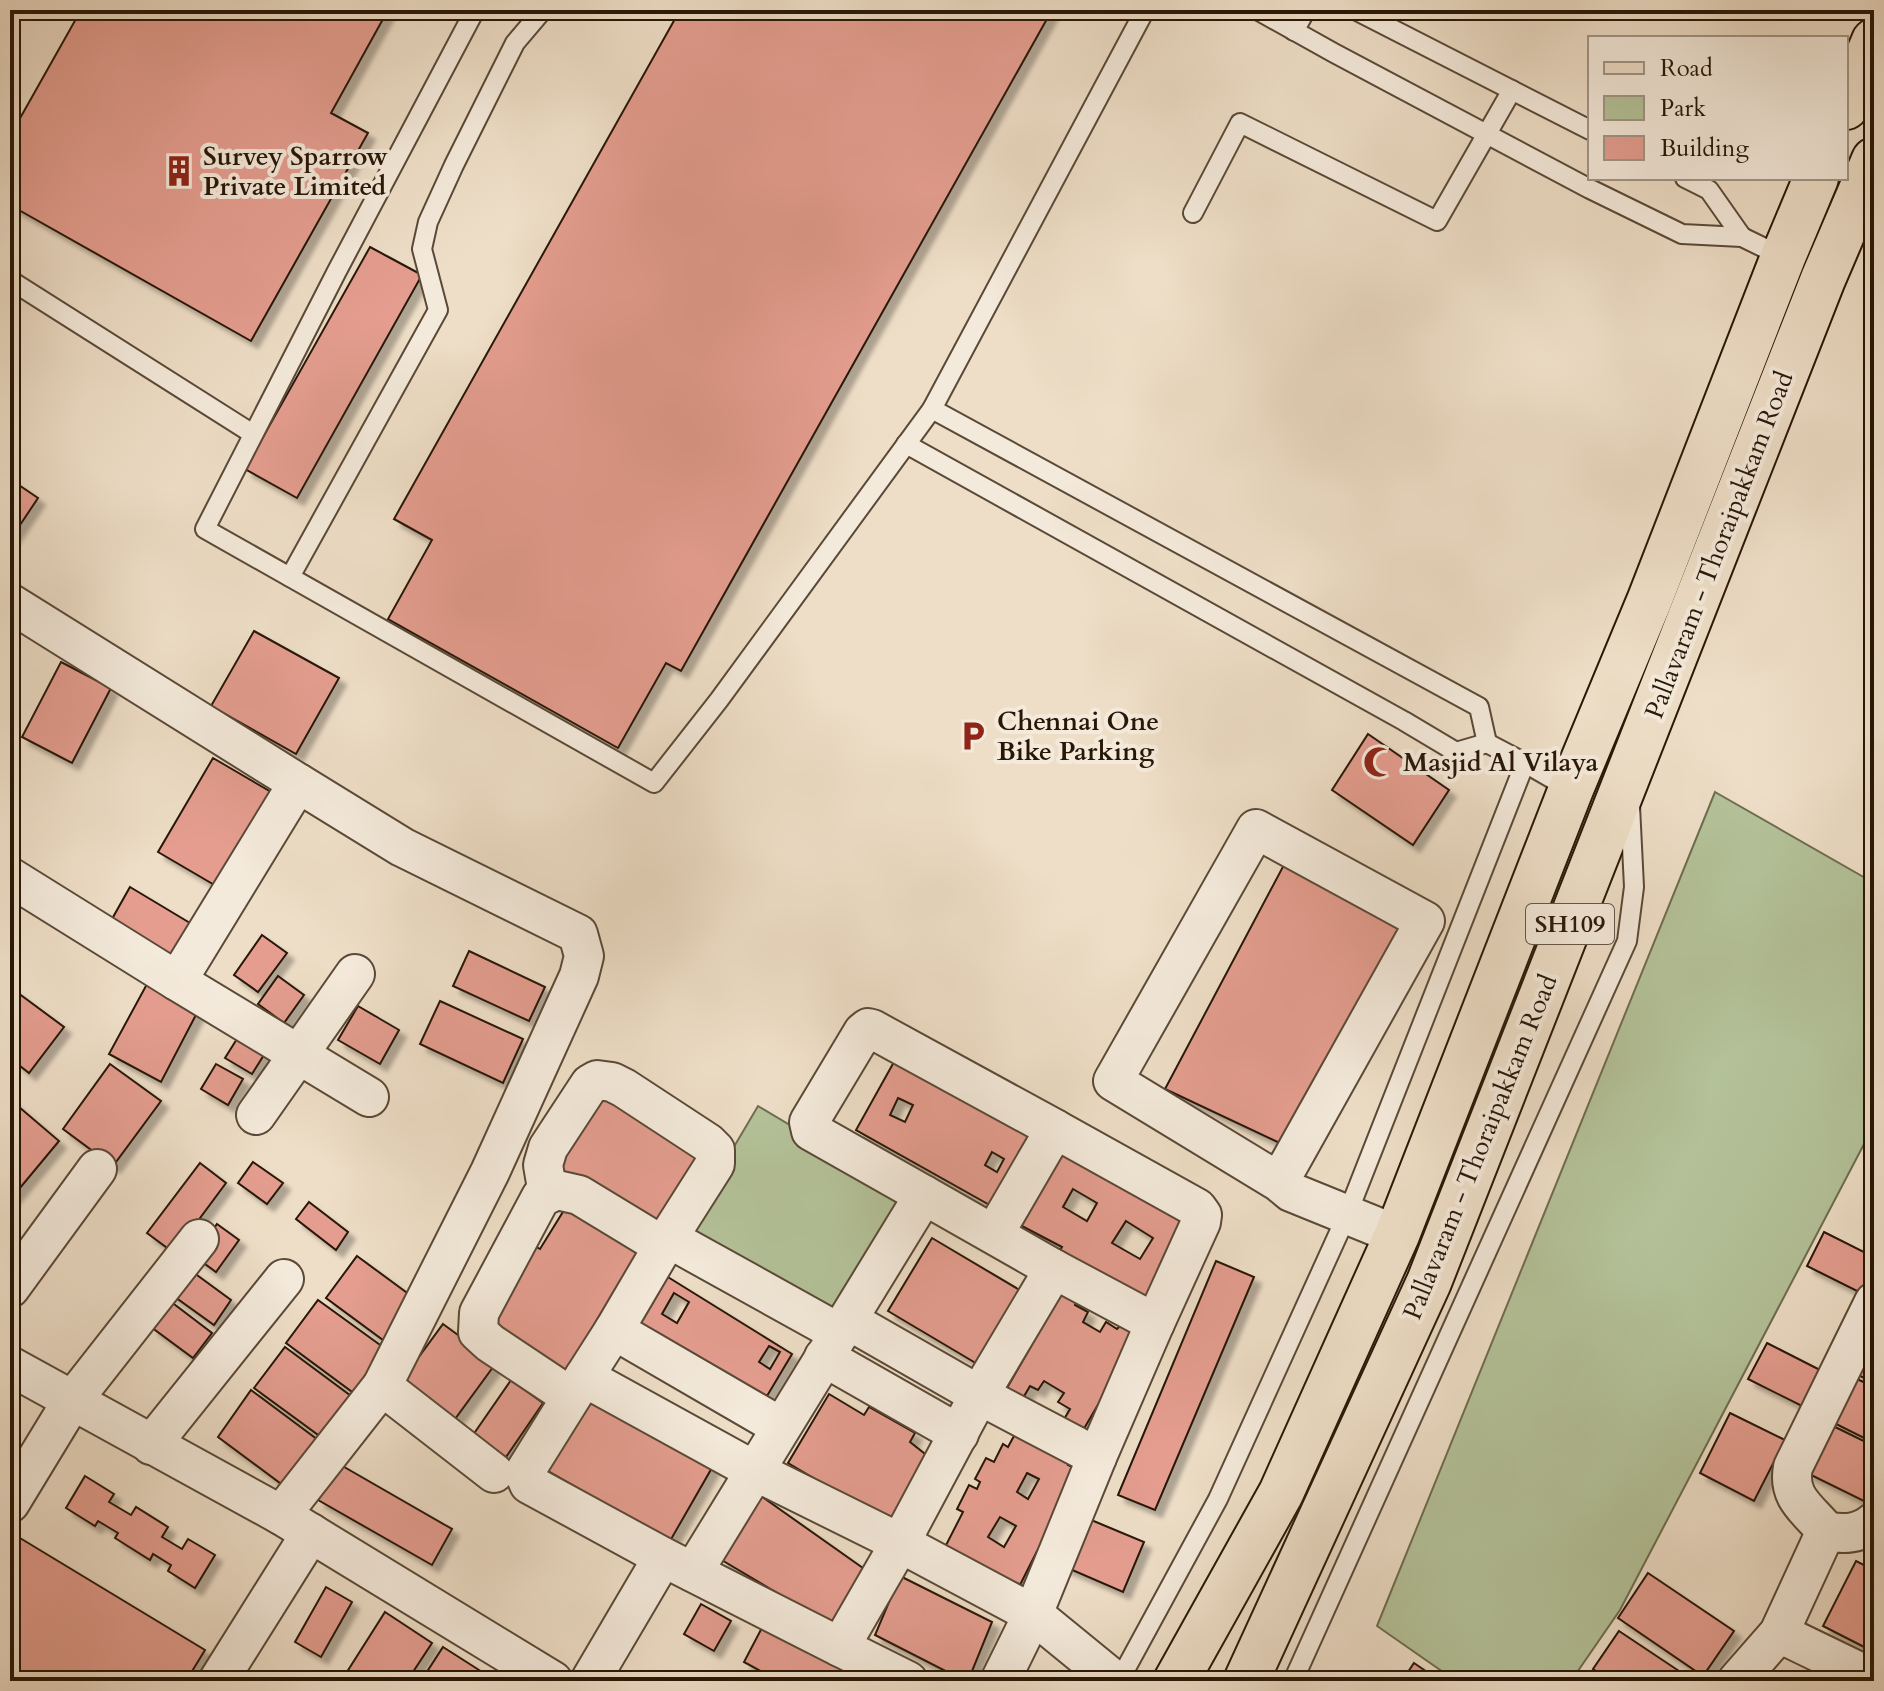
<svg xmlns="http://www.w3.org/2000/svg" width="1884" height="1691" viewBox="0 0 1884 1691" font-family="Cardo,serif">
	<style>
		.green { fill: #b4c299; stroke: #6e6c50; stroke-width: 2 }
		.building { fill: #e49d8f; stroke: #281707; stroke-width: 2; fill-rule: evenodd; filter: url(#shadow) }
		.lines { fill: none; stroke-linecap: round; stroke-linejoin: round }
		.lane-casing { stroke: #5a4937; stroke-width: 22 }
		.street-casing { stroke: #5a4937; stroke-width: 42 }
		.primary-casing { stroke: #281707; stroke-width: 48 }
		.lane { stroke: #f4eadb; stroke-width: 18 }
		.street { stroke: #f4eadb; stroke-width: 38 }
		.primary { stroke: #eedec7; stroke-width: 44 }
		.labels { text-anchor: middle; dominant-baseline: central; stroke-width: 8; stroke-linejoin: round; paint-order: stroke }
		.shield { fill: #f4eadb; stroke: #655647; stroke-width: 2 }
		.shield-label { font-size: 24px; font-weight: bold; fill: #281707 }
		.poi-label { font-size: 26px; font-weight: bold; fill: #281707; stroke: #f4eadb; text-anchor: start }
		.street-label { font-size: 26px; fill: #281707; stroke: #f4eadb }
	</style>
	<defs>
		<filter id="shadow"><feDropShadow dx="7" dy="7" stdDeviation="2" flood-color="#0004"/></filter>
	</defs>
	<rect width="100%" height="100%" fill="#eedec7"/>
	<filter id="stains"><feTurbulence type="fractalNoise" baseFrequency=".0025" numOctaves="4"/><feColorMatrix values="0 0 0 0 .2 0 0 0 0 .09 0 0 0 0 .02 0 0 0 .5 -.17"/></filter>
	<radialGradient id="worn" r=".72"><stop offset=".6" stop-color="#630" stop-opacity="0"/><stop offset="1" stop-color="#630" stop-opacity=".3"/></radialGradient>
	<g class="green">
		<path d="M1715,792L1874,883V1125L1620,1610L1571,1681H1456L1377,1626Z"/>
		<path d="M758,1106L909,1196L837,1317L686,1228Z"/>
	</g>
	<g class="building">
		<path d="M81,10H388L331,113L368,133L251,341L10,205V136Z"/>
		<path d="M680,10H1052L681,671L666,663L618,748L388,619L432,540L394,519Z"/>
		<path d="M370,247L422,275L297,498L245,469Z"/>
		<path d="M10,479L38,498L10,540Z"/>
		<path d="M254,631L339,678L296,754L211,706Z"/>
		<path d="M61,662L111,688L72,763L22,737Z"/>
		<path d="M1368,734L1449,790L1413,845L1332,790Z"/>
		<path d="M213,758L278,796L223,890L158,852Z"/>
		<path d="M1286,861L1409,926L1284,1145L1165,1089Z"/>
		<path d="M130,887L200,929L181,961L112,919Z"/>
		<path d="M262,935L287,953L258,992L234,975Z"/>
		<path d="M469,951L545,987L529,1021L453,986Z"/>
		<path d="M278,976L304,995L284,1023L258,1004Z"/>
		<path d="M147,984L198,1011L161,1082L109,1054Z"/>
		<path d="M10,987L64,1027L29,1073L10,1058Z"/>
		<path d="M440,1001L523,1039L503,1083L420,1044Z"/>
		<path d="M358,1006L399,1030L380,1064L338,1040Z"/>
		<path d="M240,1034L267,1050L252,1074L225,1058Z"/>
		<path d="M899,1053L1036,1135L995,1208L856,1130ZM898,1098L913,1105L905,1122L890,1115ZM992,1152L1004,1159L997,1172L985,1165Z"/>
		<path d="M110,1064L161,1101L113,1166L63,1129Z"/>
		<path d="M216,1064L243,1079L228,1105L201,1089Z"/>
		<path d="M596,1083L713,1154L666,1233L549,1162Z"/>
		<path d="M12,1101L59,1141L10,1200V1104Z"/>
		<path d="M1065,1144L1197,1220L1147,1299L1058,1254L1062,1247L1020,1225ZM1073,1189L1097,1203L1087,1221L1063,1207ZM1126,1221L1153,1238L1140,1259L1112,1243Z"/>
		<path d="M253,1162L283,1183L267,1204L238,1183Z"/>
		<path d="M200,1163L226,1183L174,1253L147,1233Z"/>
		<path d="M309,1202L348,1232L336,1250L296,1219Z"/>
		<path d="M566,1207L643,1256L567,1375L489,1326L531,1244L540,1249Z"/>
		<path d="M217,1224L239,1240L216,1272L194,1256Z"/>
		<path d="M1824,1232L1874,1257V1287L1869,1297L1807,1266Z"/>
		<path d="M932,1238L1023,1292L979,1365L888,1311Z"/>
		<path d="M357,1256L414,1298L383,1340L326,1298Z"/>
		<path d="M1216,1261L1254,1277L1155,1510L1118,1495Z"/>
		<path d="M186,1267L231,1300L214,1325L168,1292Z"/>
		<path d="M663,1274L792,1354L767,1396L630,1322ZM674,1293L689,1302L677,1323L662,1314ZM769,1346L780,1352L770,1369L759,1362Z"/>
		<path d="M1065,1287L1079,1295L1075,1305L1088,1312L1083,1322L1100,1332L1106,1322L1117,1329L1123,1323L1140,1333L1082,1432L1063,1421L1070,1409L1058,1402L1064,1393L1044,1381L1038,1390L1030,1386L1023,1398L1007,1388Z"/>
		<path d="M318,1300L387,1350L355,1394L286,1343Z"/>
		<path d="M170,1301L212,1333L193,1358L151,1327Z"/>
		<path d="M443,1324L496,1363L455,1419L402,1380Z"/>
		<path d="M1767,1343L1826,1373L1808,1409L1748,1379Z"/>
		<path d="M1870,1346L1874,1348V1383L1856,1374Z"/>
		<path d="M285,1347L351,1396L321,1437L254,1388Z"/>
		<path d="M1855,1378L1874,1387V1443L1832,1422Z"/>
		<path d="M511,1380L543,1403L506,1457L473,1435Z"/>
		<path d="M589,1385L717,1459L670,1541L541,1467Z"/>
		<path d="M251,1390L318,1440L284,1486L218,1437Z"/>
		<path d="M829,1394L864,1415L869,1407L915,1433L910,1442L934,1461L900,1529L788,1463Z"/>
		<path d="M1730,1413L1785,1440L1754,1501L1700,1473Z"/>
		<path d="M1831,1425L1874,1446V1506L1807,1473Z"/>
		<path d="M1015,1434L1071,1458L1068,1465L1085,1473L1048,1557L1037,1551L1018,1589L943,1551L963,1512L957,1509L969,1485L977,1489L980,1482L975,1479L986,1458L994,1462L1003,1444L1008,1447ZM1027,1473L1039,1479L1028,1499L1017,1492ZM1000,1517L1016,1526L1004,1547L988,1537Z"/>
		<path d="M339,1464L452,1529L432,1565L318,1500Z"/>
		<path d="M85,1476L114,1494L109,1502L131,1515L136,1507L168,1527L162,1537L182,1549L188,1539L215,1555L195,1588L168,1571L171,1565L153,1554L150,1560L115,1538L118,1533L98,1521L95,1526L66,1508Z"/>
		<path d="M761,1496L870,1573L836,1628L720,1559Z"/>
		<path d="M1084,1517L1144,1542L1123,1592L1063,1566Z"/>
		<path d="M10,1532L205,1650L186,1681H10Z"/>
		<path d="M1856,1561L1874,1570V1652L1823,1626Z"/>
		<path d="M1648,1573L1734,1631L1703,1676L1618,1618Z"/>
		<path d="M900,1576L992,1622L968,1681H965L875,1635Z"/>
		<path d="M326,1587L352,1602L321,1657L295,1642Z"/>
		<path d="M701,1604L731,1621L714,1651L684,1634Z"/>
		<path d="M385,1612L432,1643L407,1681H353L345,1675Z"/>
		<path d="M765,1622L844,1663L835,1681H779L744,1662Z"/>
		<path d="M1619,1631L1691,1679L1690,1681H1610L1593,1669Z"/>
		<path d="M443,1647L490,1677L488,1681H421Z"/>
		<path d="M1414,1663L1440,1681H1402Z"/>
	</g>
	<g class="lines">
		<defs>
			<g id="lane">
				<path d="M475,10L337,271L205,529L654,783L719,700L932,409L1145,10"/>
				<path d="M1257,10L1334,53L1590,189L1682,234L1742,237L1785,258"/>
				<path d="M1355,10L1590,130"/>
				<path d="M1294,31L1306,10"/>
				<path d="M1685,178L1709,190L1742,237"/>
				<path d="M1193,213L1240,123L1437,221L1512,90"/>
				<path d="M10,280L253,434"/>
				<path d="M932,409L1479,707L1487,743"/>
				<path d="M906,444L1404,721L1456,752L1487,743L1525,763L1570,789"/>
				<path d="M290,577L438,310L422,249L428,222L454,165L515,43L543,10"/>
				<path d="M1119,1681L1218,1499L1347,1215L1525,763"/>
				<path d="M1293,1681L1627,941L1634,887L1630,806"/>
			</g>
			<g id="street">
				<path d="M10,603L298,783L177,981L10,877"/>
				<path d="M177,981L369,1097"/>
				<path d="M256,1115L355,974"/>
				<path d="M1279,1182L1113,1081L1256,829L1425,921L1279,1182L1291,1192L1397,1235"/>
				<path d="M548,1194L543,1165L548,1148L590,1084L597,1080L612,1082L624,1088L708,1143L715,1150V1164L668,1238"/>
				<path d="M924,1195L811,1131L809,1122L863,1032L868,1028L872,1029L1055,1129L994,1234"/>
				<path d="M1054,1269L1155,1323L1201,1222L1202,1215L1197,1208L1055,1129"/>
				<path d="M10,1288L97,1169"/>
				<path d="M848,1320L979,1395L1097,1457L1033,1614L1000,1681"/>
				<path d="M614,1330L781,1427"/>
				<path d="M824,1357L959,1434"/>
				<path d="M10,1366L281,1515L553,1681"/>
				<path d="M584,1377L614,1330L668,1238L839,1333"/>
				<path d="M382,1386L494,1473"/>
				<path d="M571,1397L490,1343L478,1332L479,1313L541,1197L557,1190L579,1195L663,1246"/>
				<path d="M151,1445L284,1279"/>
				<path d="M1097,1457L1155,1323"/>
				<path d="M10,1503L72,1401L199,1239"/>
				<path d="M281,1515L382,1386L490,1172L579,976L584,956L578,934L402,847L298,783"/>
				<path d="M1826,1531C1808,1509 1787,1498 1793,1467L1874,1302"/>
				<path d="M693,1572L924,1195L1054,1269L979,1395L900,1543L840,1647L908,1681"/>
				<path d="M1779,1633L1874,1679"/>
				<path d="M840,1647L663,1557L529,1484L526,1477V1470L584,1377L755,1471L900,1543L1033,1614L1115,1681"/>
				<path d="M218,1681L311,1533"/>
				<path d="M590,1681L663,1557"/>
				<path d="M1737,1681L1779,1633L1826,1531C1844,1535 1860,1534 1874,1522"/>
			</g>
			<g id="primary">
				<path d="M1846,107L1874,41"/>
				<path d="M1176,1681L1281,1493L1397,1235L1571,789L1650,599L1783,257L1816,178"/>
				<path d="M1246,1681L1429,1282L1823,279L1874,160"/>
			</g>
		</defs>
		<use href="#lane" class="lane-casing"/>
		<use href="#street" class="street-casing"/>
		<use href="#primary" class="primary-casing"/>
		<use href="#lane" class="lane"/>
		<use href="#street" class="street"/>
		<use href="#primary" class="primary"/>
	</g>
	<defs>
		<symbol id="building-bare" viewBox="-9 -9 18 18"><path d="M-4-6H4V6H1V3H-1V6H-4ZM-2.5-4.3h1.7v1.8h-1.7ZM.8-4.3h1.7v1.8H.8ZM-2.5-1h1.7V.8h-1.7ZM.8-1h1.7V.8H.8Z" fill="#8f2418" stroke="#f4eadb" stroke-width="2.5" paint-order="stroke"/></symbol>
		<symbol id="parking-bare" viewBox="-9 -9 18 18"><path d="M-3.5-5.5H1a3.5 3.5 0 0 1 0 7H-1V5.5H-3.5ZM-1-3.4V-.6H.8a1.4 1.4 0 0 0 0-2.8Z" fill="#8f2418" stroke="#f4eadb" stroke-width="2.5" paint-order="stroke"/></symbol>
		<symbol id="mosque-bare" viewBox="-9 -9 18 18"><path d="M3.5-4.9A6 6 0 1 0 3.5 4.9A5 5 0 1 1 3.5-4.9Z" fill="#8f2418" stroke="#f4eadb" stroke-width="2.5" paint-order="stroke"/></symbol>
	</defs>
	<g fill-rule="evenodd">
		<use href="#building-bare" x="157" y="149" width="44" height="44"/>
		<use href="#parking-bare" x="951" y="714" width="44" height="44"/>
		<use href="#mosque-bare" x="1357" y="740" width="44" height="44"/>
	</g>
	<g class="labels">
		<rect class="shield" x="1526" y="904" width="88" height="40" rx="6"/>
		<g class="shield-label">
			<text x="1570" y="924">SH109</text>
		</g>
		<g class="poi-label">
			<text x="203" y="156">Survey Sparrow<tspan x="203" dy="30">Private Limited</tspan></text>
			<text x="997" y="721">Chennai One<tspan x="997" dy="30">Bike Parking</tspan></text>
			<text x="1403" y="762">Masjid Al Vilaya</text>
		</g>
		<g class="street-label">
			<text transform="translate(1719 545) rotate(-69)">Pallavaram - Thoraipakkam Road</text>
			<text transform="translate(1480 1147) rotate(-68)">Pallavaram - Thoraipakkam Road</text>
		</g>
	</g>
	<rect width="1884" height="1691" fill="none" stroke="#eedec7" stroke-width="40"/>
	<rect x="12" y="12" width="1860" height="1667" fill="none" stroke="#281707" stroke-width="4"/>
	<rect x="20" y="20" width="1844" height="1651" fill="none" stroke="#281707" stroke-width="2"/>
	<rect x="1588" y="36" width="260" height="144" fill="#f4eadb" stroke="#a29686" stroke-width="2"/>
	<rect x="1604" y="62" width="40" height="12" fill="#eedec7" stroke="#a29686" stroke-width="2"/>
	<text x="1660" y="76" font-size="24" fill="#281707">Road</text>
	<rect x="1604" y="96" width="40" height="24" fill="#b4c299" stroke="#a29686" stroke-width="2"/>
	<text x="1660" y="116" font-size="24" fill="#281707">Park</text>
	<rect x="1604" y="136" width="40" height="24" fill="#e49d8f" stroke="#a29686" stroke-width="2"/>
	<text x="1660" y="156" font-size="24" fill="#281707">Building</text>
	<rect width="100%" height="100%" filter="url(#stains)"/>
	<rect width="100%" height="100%" fill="url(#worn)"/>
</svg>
